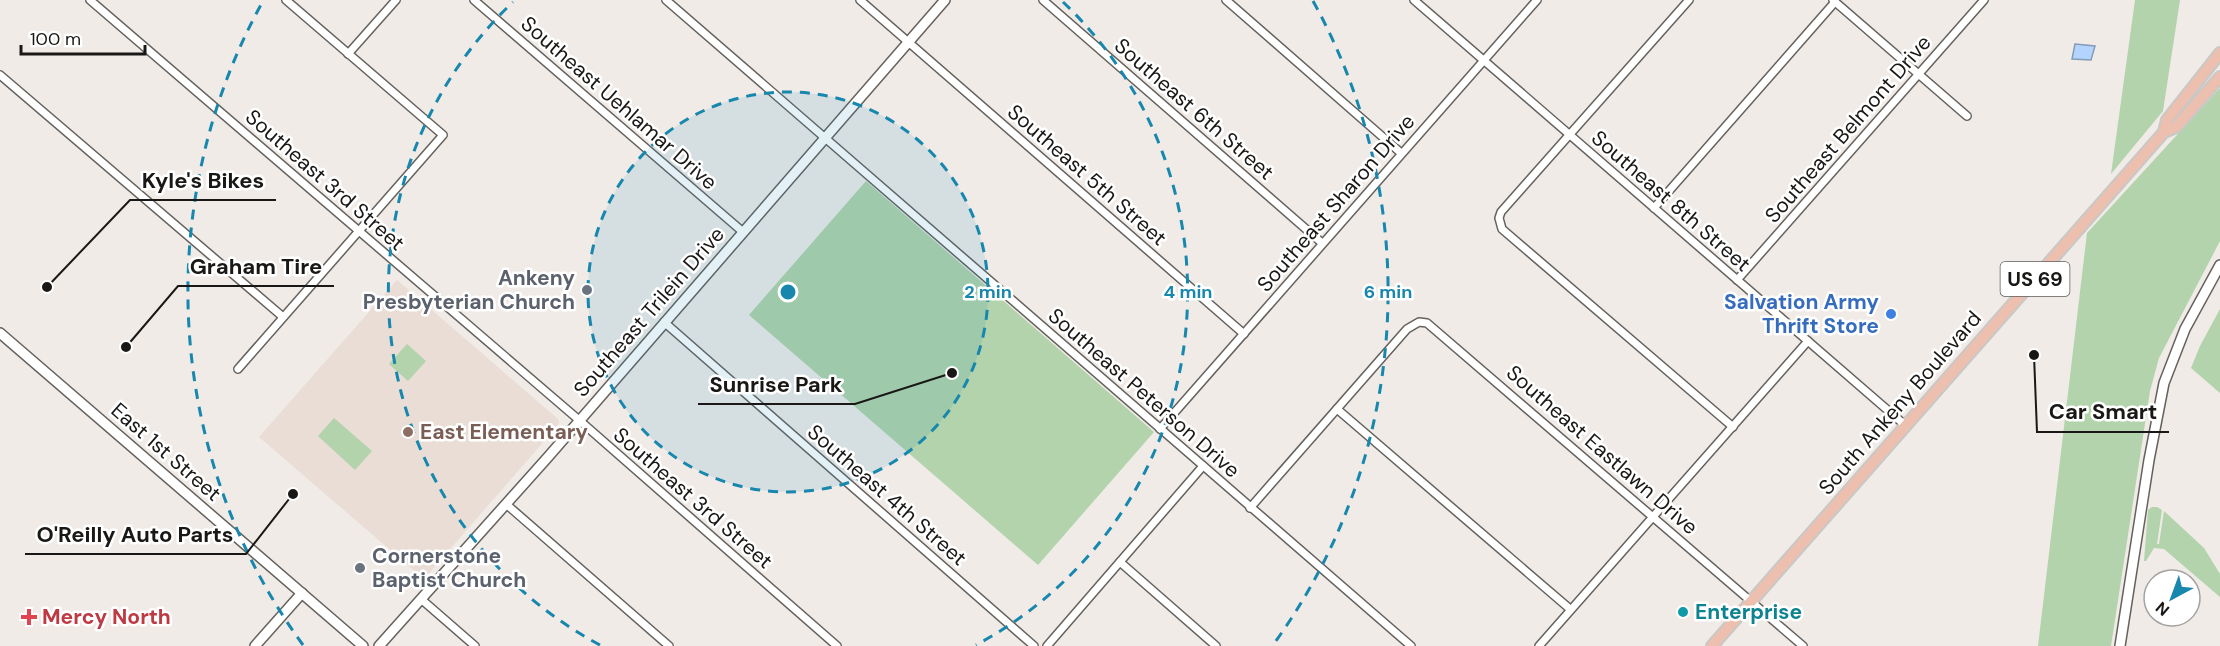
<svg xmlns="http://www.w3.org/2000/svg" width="2220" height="646" viewBox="0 0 2220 646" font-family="'DM Sans',sans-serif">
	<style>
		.built { fill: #e9ddd5 }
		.green { fill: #b2d3ab }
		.water { fill: #b3d4fe; stroke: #859cb8; stroke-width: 1.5 }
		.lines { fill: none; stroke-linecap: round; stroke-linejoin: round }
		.street-casing { stroke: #65615d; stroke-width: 10 }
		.secondary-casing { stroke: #65615d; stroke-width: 12 }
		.primary-casing { stroke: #c8c8c7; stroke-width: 14 }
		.street { stroke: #fff; stroke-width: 7 }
		.secondary { stroke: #fff; stroke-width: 9 }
		.primary { stroke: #ecbfaf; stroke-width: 10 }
		.ring { fill: none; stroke: #1787ad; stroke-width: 3; stroke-dasharray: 10 8 }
		.worship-dot { fill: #6b7280; stroke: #fff; stroke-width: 2 }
		.shop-dot { fill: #3f7fe0; stroke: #fff; stroke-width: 2 }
		.education-dot { fill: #8d6e63; stroke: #fff; stroke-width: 2 }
		.culture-dot { fill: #0f9aa8; stroke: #fff; stroke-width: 2 }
		.health-dot { fill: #e0444e; stroke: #fff; stroke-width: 2 }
		.labels { text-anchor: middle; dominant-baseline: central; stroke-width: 5; stroke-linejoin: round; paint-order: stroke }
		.shield { fill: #fff; stroke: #5e5d5c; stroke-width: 1.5 }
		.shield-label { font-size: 20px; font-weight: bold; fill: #191816 }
		.street-label { font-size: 21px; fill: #191816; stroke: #fff }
		.worship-label { font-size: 21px; font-weight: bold; fill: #5b616d; stroke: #fff; text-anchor: end }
		.shop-label { font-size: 21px; font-weight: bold; fill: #366cbe; stroke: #fff; text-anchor: end }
		.education-label { font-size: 21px; font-weight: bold; fill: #785e54; stroke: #fff; text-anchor: start }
		.culture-label { font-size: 21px; font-weight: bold; fill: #0d838f; stroke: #fff; text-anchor: start }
		.health-label { font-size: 21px; font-weight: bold; fill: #be3a42; stroke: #fff; text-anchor: start }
		.centre { fill: #1787ad; stroke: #fff; stroke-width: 3 }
		.ring-label { font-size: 18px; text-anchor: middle; font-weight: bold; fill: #1787ad; stroke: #fff; stroke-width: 5; stroke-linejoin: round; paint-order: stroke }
		.leader { fill: none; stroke: #191816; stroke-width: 2 }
		.callout-dot { fill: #191816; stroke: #fff; stroke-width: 2 }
		.callout-label { font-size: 22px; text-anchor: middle; font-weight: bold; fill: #191816; stroke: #fff; stroke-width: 5; stroke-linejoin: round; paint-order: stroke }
	</style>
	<rect width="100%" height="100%" fill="#f0ebe7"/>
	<path class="built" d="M397,280L558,419L559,422L558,425L424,579L259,437Z"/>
	<g class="green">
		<path d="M2135,0H2180L2163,111L2111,174Z"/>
		<path d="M2220,88V241L2159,358L2150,391L2111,646H2038L2087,233Z"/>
		<path d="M866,181L1154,432L1038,565L749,315Z"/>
		<path d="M2220,309V393L2191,368L2200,346Z"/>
		<path d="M407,344L426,361L408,381L389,364Z"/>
		<path d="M334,418L372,451L355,470L318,436Z"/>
		<path d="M2152,507H2157L2162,510L2157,544H2159L2164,511L2204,548L2220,574V597L2164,549L2154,548L2146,561H2144L2148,510Z"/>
	</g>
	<path class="water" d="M2075,44L2095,46L2091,60L2072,59Z"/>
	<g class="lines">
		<defs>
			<g id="street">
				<path d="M90,0L579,420L837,646"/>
				<path d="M474,0L743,232"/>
				<path d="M666,0L1411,646"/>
				<path d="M860,0L1244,334"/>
				<path d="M1043,0L1322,243"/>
				<path d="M1226,0L1401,153"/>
				<path d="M1414,0L1906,426"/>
				<path d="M1689,0L1501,212L1499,218L1502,229L1733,427"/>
				<path d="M1833,0L1967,116"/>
				<path d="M348,54L396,0"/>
				<path d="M0,75L283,317"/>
				<path d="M1654,208L1835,2"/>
				<path d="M1737,280L1984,0"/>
				<path d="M664,322L1034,646"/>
				<path d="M238,369L443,135L286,0"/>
				<path d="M1337,409L1570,609"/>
				<path d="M1160,429L1537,0"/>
				<path d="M506,504L669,646"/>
				<path d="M1250,508L1407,329L1419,322L1427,323L1803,646"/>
				<path d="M1120,562L1216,646"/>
				<path d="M421,599L475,646"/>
				<path d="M1047,646L1203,466"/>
				<path d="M1539,646L1808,341"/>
			</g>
			<g id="secondary">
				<path d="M0,333L363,646"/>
				<path d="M255,646L302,593"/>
				<path d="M379,646L548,457L945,0"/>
				<path d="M2120,646L2149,460L2164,383L2185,329L2220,265"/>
			</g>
			<g id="primary">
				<path d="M2164,132L2167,120L2220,53"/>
				<path d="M1712,646L2164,132L2176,127L2220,77"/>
			</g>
		</defs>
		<use href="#street" class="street-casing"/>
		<use href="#secondary" class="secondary-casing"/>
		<use href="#primary" class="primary-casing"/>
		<use href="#street" class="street"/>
		<use href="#secondary" class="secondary"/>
		<use href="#primary" class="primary"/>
	</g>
	<circle cx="788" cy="292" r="200" fill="#1787ad" fill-opacity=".12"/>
	<g class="ring">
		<circle cx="788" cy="292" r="200"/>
		<path d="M600 645A400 400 0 0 1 513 2M1063 2A400 400 0 0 1 976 645"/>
		<path d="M303 645A600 600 0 0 1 263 1M1313 1A600 600 0 0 1 1273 645"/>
	</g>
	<g class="worship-dot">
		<circle cx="587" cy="290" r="6"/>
		<circle cx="360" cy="568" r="6"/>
	</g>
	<circle class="shop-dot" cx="1891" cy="314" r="6"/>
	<circle class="education-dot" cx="408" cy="432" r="6"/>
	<circle class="culture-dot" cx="1683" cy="612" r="6"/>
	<path class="health-dot" d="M26 608h6v6h6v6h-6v6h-6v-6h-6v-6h6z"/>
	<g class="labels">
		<rect class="shield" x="2000.5" y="262" width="69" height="34" rx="4.5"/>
		<g class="shield-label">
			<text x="2035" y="279">US 69</text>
		</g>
		<g class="street-label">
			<text transform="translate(619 103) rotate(41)">Southeast Uehlamar Drive</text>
			<text transform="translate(1194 109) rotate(41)">Southeast 6th Street</text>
			<text transform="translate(1848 129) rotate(-49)">Southeast Belmont Drive</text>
			<text transform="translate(1087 175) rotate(41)">Southeast 5th Street</text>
			<text transform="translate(325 180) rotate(41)">Southeast 3rd Street</text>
			<text transform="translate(1671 201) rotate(41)">Southeast 8th Street</text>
			<text transform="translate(1336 203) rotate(-49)">Southeast Sharon Drive</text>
			<text transform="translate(649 312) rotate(-49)">Southeast Trilein Drive</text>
			<text transform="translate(1144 393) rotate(41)">Southeast Peterson Drive</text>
			<text transform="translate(1900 403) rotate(-49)">South Ankeny Boulevard</text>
			<text transform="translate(1602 450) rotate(41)">Southeast Eastlawn Drive</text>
			<text transform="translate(166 452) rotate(41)">East 1st Street</text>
			<text transform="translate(887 495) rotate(41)">Southeast 4th Street</text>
			<text transform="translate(693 498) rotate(41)">Southeast 3rd Street</text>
		</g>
		<g class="worship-label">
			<text x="575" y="278">Ankeny<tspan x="575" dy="24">Presbyterian Church</tspan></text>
			<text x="372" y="556" text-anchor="start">Cornerstone<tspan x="372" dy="24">Baptist Church</tspan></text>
		</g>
		<g class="shop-label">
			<text x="1879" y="302">Salvation Army<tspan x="1879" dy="24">Thrift Store</tspan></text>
		</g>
		<g class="education-label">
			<text x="420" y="432">East Elementary</text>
		</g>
		<g class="culture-label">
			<text x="1695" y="612">Enterprise</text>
		</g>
		<g class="health-label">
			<text x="42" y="617">Mercy North</text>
		</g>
	</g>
	<circle cx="788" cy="292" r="9" class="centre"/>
	<g class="ring-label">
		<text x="988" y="298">2 min</text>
		<text x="1188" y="298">4 min</text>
		<text x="1388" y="298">6 min</text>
	</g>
	<path class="leader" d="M47 287L130 200H276M126 347L178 286H334M952 373L855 404H698M2034 355L2037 432H2169M293 494L246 554H25"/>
	<g class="callout-dot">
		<circle cx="47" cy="287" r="6"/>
		<circle cx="126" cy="347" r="6"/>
		<circle cx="952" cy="373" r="6"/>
		<circle cx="2034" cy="355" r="6"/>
		<circle cx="293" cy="494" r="6"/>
	</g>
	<g class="callout-label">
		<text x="203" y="188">Kyle's Bikes</text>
		<text x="256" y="274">Graham Tire</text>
		<text x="776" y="392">Sunrise Park</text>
		<text x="2103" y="419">Car Smart</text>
		<text x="135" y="542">O'Reilly Auto Parts</text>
	</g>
	<g transform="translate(2172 598) rotate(221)"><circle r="28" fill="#ffffff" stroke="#a3a3a2" stroke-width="1.5"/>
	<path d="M0-4.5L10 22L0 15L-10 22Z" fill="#1787ad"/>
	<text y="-9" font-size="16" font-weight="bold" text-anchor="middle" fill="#191816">N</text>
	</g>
	<path d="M21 45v9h124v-9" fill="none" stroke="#191816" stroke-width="3"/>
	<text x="30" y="45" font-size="18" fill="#191816" stroke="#ffffff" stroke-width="4.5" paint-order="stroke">100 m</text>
</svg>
